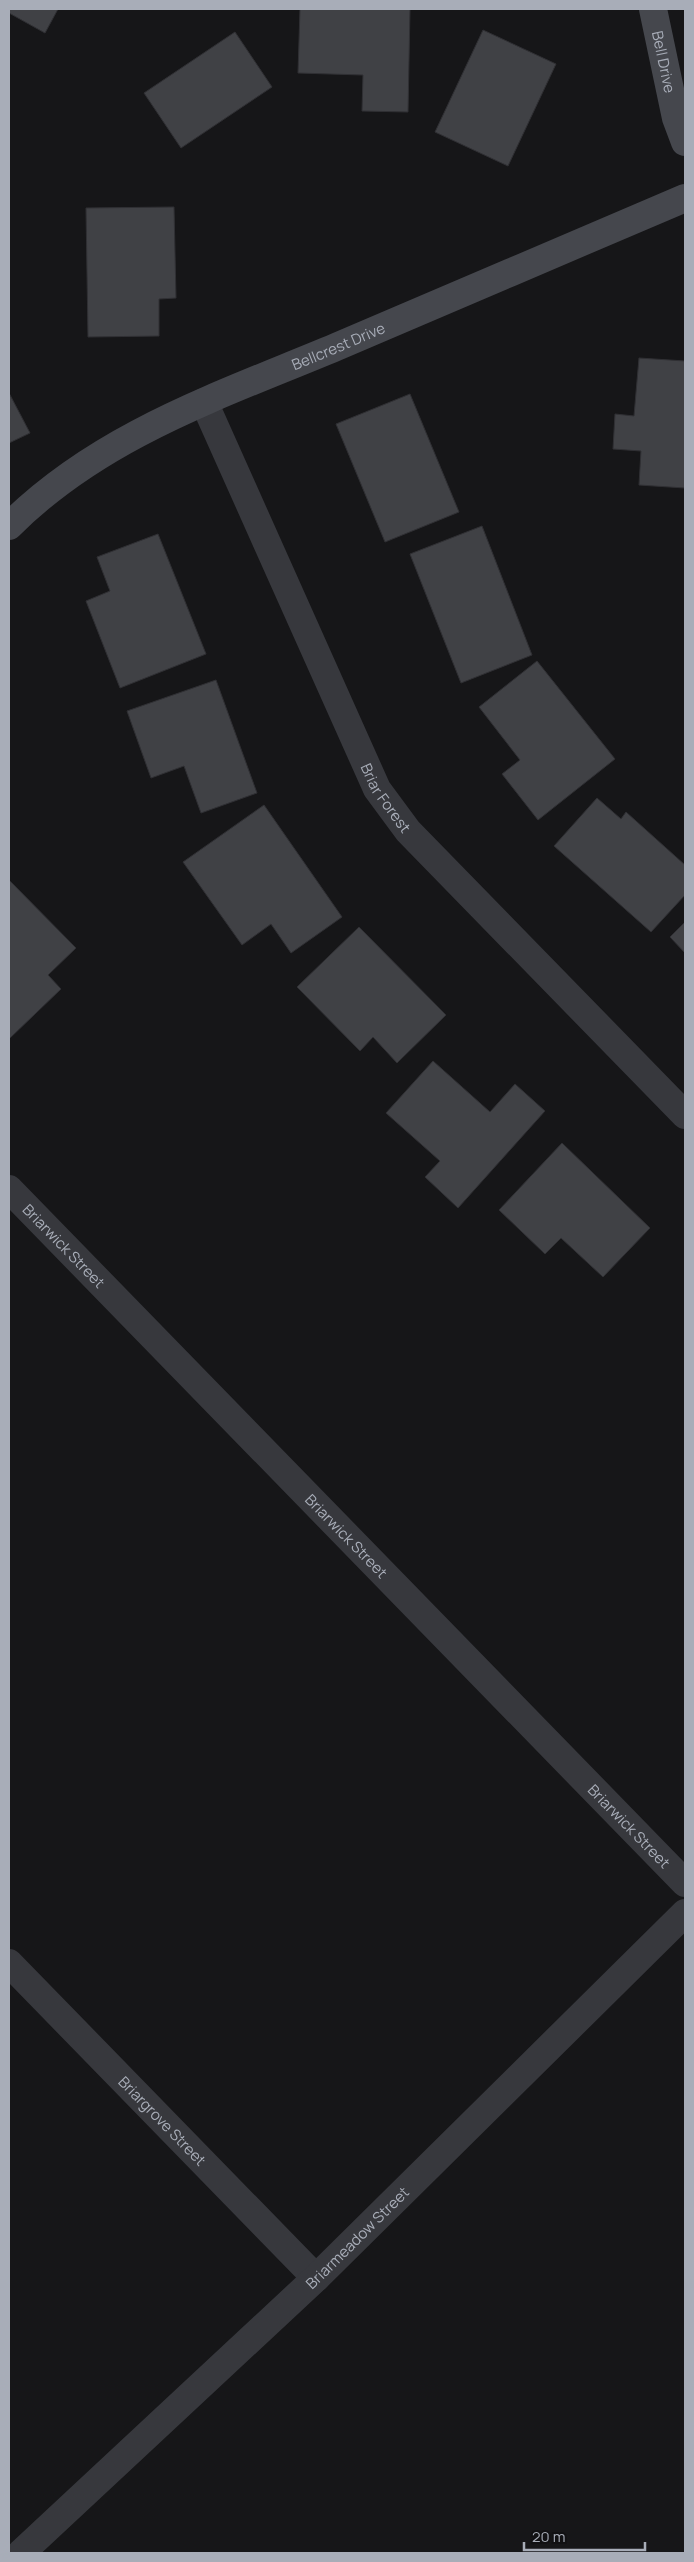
<svg xmlns="http://www.w3.org/2000/svg" width="694" height="2562" viewBox="0 0 694 2562" font-family="Manrope,sans-serif">
	<style>
		.building { fill: #404145; stroke: #303034 }
		.lines { fill: none; stroke-linecap: round; stroke-linejoin: round }
		.street { stroke: #37383d; stroke-width: 28 }
		.secondary { stroke: #45474d; stroke-width: 28 }
		.labels { text-anchor: middle; dominant-baseline: central; stroke-width: 4; stroke-linejoin: round; paint-order: stroke }
		.street-label { font-size: 15px; fill: #a8adb8; stroke: #111113 }
	</style>
	<rect width="100%" height="100%" fill="#161618"/>
	<g class="building">
		<path d="M9,9H58L45,33L9,13Z"/>
		<path d="M300,9H410L408,112L362,111L363,75L298,73Z"/>
		<path d="M483,30L556,64L508,166L435,132Z"/>
		<path d="M235,32L272,87L181,148L144,93Z"/>
		<path d="M174,207L176,298L159,299V336L88,337L86,208Z"/>
		<path d="M639,358L685,361V488L639,485L641,451L613,449L615,414L634,416Z"/>
		<path d="M9,393L30,433L9,443Z"/>
		<path d="M410,394L459,512L385,542L336,424Z"/>
		<path d="M482,526L532,655L461,683L410,554Z"/>
		<path d="M158,534L206,654L120,688L86,601L110,591L97,557Z"/>
		<path d="M537,661L615,759L538,820L502,774L520,760L479,707Z"/>
		<path d="M216,680L257,793L201,813L184,766L151,778L127,711Z"/>
		<path d="M597,798L621,819L626,812L685,865V895L651,932L554,846Z"/>
		<path d="M264,805L342,917L291,953L271,924L242,945L183,862Z"/>
		<path d="M9,880L76,948L48,975L61,989L9,1039Z"/>
		<path d="M685,922V953L670,937Z"/>
		<path d="M359,927L446,1015L397,1063L373,1037L360,1051L297,987Z"/>
		<path d="M433,1061L490,1112L515,1084L545,1111L458,1208L425,1177L440,1161L386,1113Z"/>
		<path d="M562,1143L650,1228L603,1277L561,1238L545,1254L499,1210Z"/>
	</g>
	<g class="lines">
		<g class="street">
			<path id="s1" d="M204,402L377,789L408,831L685,1115"/>
			<path id="s2" d="M9,1189L685,1883"/>
			<path id="s3" d="M9,1963L316,2278"/>
			<path id="s4" d="M21,2553L316,2278L685,1913"/>
		</g>
		<g class="secondary">
			<path id="s5" d="M653,9L676,118L685,142"/>
			<path id="s6" d="M9,526C100,435 219,396 336,347C452,297 569,248 685,198"/>
		</g>
	</g>
	<g class="labels">
		<g class="street-label">
			<text stroke="none"><textPath href="#s5" startOffset="54">Bell Drive</textPath></text>
			<text stroke="none"><textPath href="#s6" startOffset="378">Bellcrest Drive</textPath></text>
			<text stroke="none"><textPath href="#s1" startOffset="436">Briar Forest</textPath></text>
			<text stroke="none"><textPath href="#s2" startOffset="79">Briarwick Street</textPath></text>
			<text stroke="none"><textPath href="#s2" startOffset="484">Briarwick Street</textPath></text>
			<text stroke="none"><textPath href="#s2" startOffset="889">Briarwick Street</textPath></text>
			<text stroke="none"><textPath href="#s3" startOffset="220">Briargrove Street</textPath></text>
			<text stroke="none"><textPath href="#s4" startOffset="461">Briarmeadow Street</textPath></text>
		</g>
	</g>
	<rect width="694" height="2562" fill="none" stroke="#a8adb8" stroke-width="20"/>
	<path d="M524 2542v8h121v-8" fill="none" stroke="#a8adb8" stroke-width="2.5"/>
	<text x="532" y="2542" font-size="15" fill="#a8adb8" stroke="#111113" stroke-width="4" paint-order="stroke">20 m</text>
</svg>
